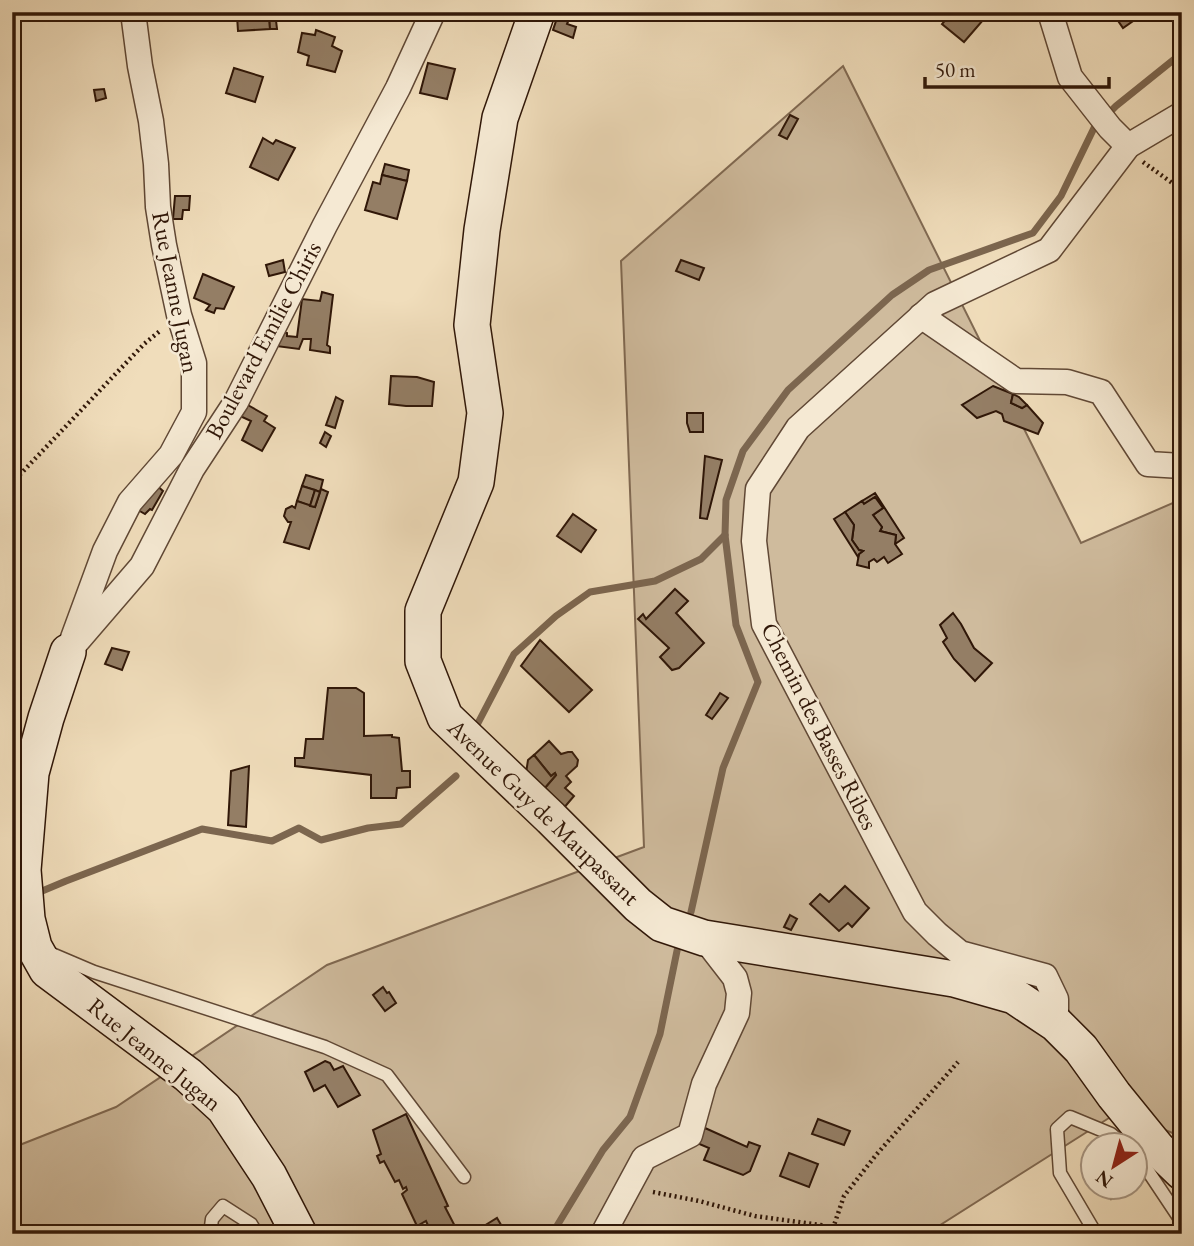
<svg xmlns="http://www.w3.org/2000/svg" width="1194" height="1246" viewBox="0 0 1194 1246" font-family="'EB Garamond',serif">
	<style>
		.green { fill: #cfbb9d; stroke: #806952; stroke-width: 2 }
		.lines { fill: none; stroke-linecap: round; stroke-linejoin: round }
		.stream { stroke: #7c664f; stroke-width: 7 }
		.building { fill: #947e65; stroke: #301708; stroke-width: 2 }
		.lane-casing { stroke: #604835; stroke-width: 15 }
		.street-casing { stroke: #604835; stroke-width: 27 }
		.secondary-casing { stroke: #301708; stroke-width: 38 }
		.path { stroke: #301708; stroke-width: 4.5; stroke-dasharray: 2 3.5; stroke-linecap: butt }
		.lane { stroke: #f5e9d3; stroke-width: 12 }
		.street { stroke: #f5e9d3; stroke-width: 24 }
		.secondary { stroke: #f5e9d3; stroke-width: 35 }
		.labels { text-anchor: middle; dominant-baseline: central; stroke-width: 5; stroke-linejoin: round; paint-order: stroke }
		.street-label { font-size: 24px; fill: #301708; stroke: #f5e9d3 }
	</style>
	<rect width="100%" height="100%" fill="#f0ddbb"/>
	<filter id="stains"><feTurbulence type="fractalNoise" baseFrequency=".00286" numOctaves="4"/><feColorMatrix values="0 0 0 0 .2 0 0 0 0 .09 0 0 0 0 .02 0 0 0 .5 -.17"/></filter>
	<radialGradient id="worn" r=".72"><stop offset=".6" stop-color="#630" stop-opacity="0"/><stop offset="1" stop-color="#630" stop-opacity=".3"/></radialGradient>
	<path class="green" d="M843,66L1081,543L1182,499V1137L1120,1111L926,1234H12V1148L116,1107L327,965L644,847L621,261Z"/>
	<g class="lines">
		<g class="stream">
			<path d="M477,725L514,654L556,616L590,592L655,581L701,559L725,535"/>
			<path d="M35,894L66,881L202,829L272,841L299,828L321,840L368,828L401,824L456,776"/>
			<path d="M691,912L723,768L758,682L736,625L725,535L726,500L743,451L788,390L892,295L929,270L1033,233L1061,196L1094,128L1116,106L1182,53"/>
			<path d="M552,1234L603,1150L630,1117L660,1034L678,946"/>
		</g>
	</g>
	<g class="building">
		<path d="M224,12H269L270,29L238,31L237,16H226Z"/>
		<path d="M269,12H275L277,29H270Z"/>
		<path d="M559,12H572L567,24L576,27L573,38L553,30Z"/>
		<path d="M952,12H990L964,42L942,24Z"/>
		<path d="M1112,12H1146L1123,28Z"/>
		<path d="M316,30L335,37L332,46L342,51L335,72L307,65L309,56L298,52L302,33L315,35Z"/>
		<path d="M428,63L455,69L447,99L420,93Z"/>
		<path d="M234,68L263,77L255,102L226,93Z"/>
		<path d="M104,89L106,98L96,101L94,90Z"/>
		<path d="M790,115L798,119L787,139L779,135Z"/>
		<path d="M263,138L273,144L276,140L295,148L278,180L250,167Z"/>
		<path d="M385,164L409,170L407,181L382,175Z"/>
		<path d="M382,175L407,181L397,219L365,210L373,182L380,184Z"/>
		<path d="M175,196H190L189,210H183L182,219H173Z"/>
		<path d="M283,260L285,272L269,276L266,265Z"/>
		<path d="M681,260L704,268L699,280L676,271Z"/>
		<path d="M203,274L234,287L224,309L216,308L214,313L206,310L210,305L194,298Z"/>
		<path d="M322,292L333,295L327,345L330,347V353L310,350L311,339H303L299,349L276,346L282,332L287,333V336L297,337L302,299L320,301Z"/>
		<path d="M391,376L417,377L434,382L432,406H406L389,404Z"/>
		<path d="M993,386L1013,394L1011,403L1022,408L1027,405L1043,423L1038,434L1004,421L1002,414L996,411L977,418L962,405Z"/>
		<path d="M1013,394L1019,397L1027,405L1022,408L1011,403Z"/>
		<path d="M336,397L343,401L335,428L326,425Z"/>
		<path d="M246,404L267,416L264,421L275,428L262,451L242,440L251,421L240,416Z"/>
		<path d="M687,413H703V432H690L687,423Z"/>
		<path d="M325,432L331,436L326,447L320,443Z"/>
		<path d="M705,456L722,460L707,519L700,518Z"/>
		<path d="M306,475L323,480L320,492L302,486Z"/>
		<path d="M155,484L163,491L152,510L150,509L145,514L138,510Z"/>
		<path d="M302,486L315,490L310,506L297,501Z"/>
		<path d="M321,489L328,492L309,549L284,542L291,522H288L284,516L286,509L292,506L295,508L297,501L315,507Z"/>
		<path d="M315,490L320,492L315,507L310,506Z"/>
		<path d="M875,493L904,538L895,544L896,535L880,531L882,527L873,515L883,508L875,497L864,504L862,501Z"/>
		<path d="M875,497L883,508L873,515L882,527L880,531L896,535L895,544L902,554L888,563L884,557L877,562L874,559L869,562V568L857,565L859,554L863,551L859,550L852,540L854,525L845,512L862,501L864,504Z"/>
		<path d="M845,512L854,525L852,540L859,550L863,551L859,554L858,557L834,519Z"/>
		<path d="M573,514L596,530L581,552L557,536Z"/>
		<path d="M675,589L688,601L676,613L704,643L679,668L672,670L660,657L669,648L638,619L643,614L646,619Z"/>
		<path d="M953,613L961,624L974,648L992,663L975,681L954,659L943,642L947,638L940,625Z"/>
		<path d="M540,640L592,690L569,712L521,666Z"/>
		<path d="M112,648L129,652L122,670L105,664Z"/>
		<path d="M328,688H356L364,693V736L392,735V737L399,738L402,771H410V787L397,788L396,798H371V775L295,766V758H304L306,739H323Z"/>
		<path d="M720,693L728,698L712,719L706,715Z"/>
		<path d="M549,741L561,754L568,752H572L578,760L577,766L566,776L571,782L565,788L574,796L563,809L544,789L556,775L555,773L551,776L534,755Z"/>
		<path d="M534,755L551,776L555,773L556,775L544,789L526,773L528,760Z"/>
		<path d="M249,766L246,827L228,825L231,771Z"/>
		<path d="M845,886L869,908L852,927L848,923L839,931L810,904L820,894L829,902Z"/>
		<path d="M790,915L797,919L791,930L784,927Z"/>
		<path d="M383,987L387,993L389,992L396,1003L385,1011L373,995Z"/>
		<path d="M325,1061L330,1063L334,1070L343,1066L360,1095L338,1107L325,1085L314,1091L305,1072Z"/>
		<path d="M406,1114L448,1206L445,1207L459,1234H432L426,1221L417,1226L402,1194L407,1190L406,1187L403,1189L399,1180L395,1182L384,1161L380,1163L377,1156L381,1154L373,1130Z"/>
		<path d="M818,1119L850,1131L844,1145L812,1134Z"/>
		<path d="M705,1128L747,1147L749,1142L760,1146L750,1171L743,1175L704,1160L709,1148L697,1143Z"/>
		<path d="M789,1153L818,1164L809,1187L780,1176Z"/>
		<path d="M1099,1186H1126L1111,1199Z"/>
		<path d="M497,1218L504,1230L497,1234H482L479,1229Z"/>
	</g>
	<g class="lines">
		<defs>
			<g id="lane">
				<path d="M47,952L94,972L325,1047L387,1075L464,1177"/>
				<path d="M1134,1154L1140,1159L1182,1222"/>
				<path d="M210,1234L212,1219L223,1206L251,1224L257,1234"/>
				<path d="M1096,1234L1060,1173L1057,1129L1070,1117L1111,1134L1123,1144"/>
			</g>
			<g id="street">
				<path d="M1050,12L1070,77L1110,128L1128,146"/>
				<path d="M921,316L1016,381L1067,382L1101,392L1148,464L1182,466"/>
				<path d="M73,638L105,551L130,502L171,455L194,412V363L179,315L164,245L158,207L156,164L151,121L140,66L133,12"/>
				<path d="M68,652L142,566L192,469L236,402L325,225L398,88L433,12"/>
				<path d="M1056,1024V999L1045,976L960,953L937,934L915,912L764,624L754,541L758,489L798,428L935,304L1049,250L1128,146L1182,114"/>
				<path d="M603,1234L644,1158L690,1135L704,1084L737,1013L739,993L735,978L704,938"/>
			</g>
			<g id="secondary">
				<path d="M537,12L500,118L482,230L472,325L485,413L476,482L423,611V661L445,717L551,818L638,905L662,924L704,938L954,979L1014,996L1056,1024L1081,1049L1114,1095L1157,1148L1182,1172"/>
				<path d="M68,652L46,718L31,773L23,870L27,919L34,947L47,970L188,1075L224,1108L269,1176L299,1234"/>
			</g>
		</defs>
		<use href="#lane" class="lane-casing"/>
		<use href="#street" class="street-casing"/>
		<use href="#secondary" class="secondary-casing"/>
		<g class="path">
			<path d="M1143,162L1182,190"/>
			<path d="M12,483L144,344L160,331"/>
			<path d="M653,1192L699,1201L755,1216L821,1225L825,1234"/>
			<path d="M831,1234L844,1196L876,1155L958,1062"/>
		</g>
		<use href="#lane" class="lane"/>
		<use href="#street" class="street"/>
		<use href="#secondary" class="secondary"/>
	</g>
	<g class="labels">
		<g class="street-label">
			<text transform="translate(176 292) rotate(79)">Rue Jeanne Jugan</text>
			<text transform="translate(263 340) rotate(-62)">Boulevard Emilie Chiris</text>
			<text transform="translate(820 726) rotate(63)">Chemin des Basses Ribes</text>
			<text transform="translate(544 812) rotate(44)">Avenue Guy de Maupassant</text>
			<text transform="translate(155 1054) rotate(39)">Rue Jeanne Jugan</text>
		</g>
	</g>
	<rect width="1194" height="1246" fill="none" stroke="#f0ddbb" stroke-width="42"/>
	<rect x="14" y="14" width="1166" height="1218" fill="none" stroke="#301708" stroke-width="3.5"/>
	<rect x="21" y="21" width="1152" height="1204" fill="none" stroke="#301708" stroke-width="2"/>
	<g transform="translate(1114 1166) rotate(216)"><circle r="33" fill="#f5e9d3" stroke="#a69582" stroke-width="2"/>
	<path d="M0-5L12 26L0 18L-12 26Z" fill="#8f2418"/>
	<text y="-10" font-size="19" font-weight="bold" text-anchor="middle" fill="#301708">N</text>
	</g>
	<path d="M925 77v10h184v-10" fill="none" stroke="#301708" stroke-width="3.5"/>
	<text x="935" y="77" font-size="21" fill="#301708" stroke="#f5e9d3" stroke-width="5" paint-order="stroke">50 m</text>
	<rect width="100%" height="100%" filter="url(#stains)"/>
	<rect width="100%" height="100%" fill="url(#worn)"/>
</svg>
